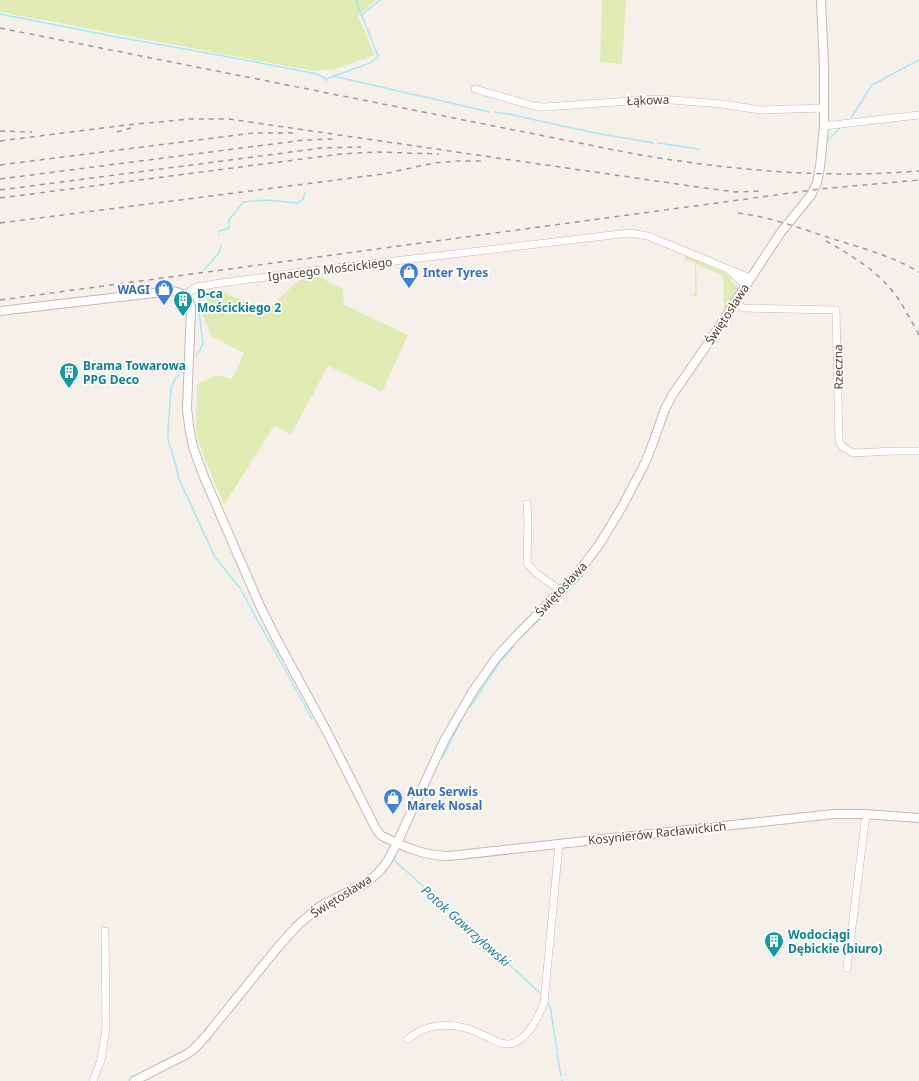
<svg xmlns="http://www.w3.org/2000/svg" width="919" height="1081" viewBox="0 0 919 1081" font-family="'Noto Sans',sans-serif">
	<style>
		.green { fill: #e0ebb3 }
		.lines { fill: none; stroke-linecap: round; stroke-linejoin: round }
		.stream { stroke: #a7e8f4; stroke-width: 1.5 }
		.minor-casing { stroke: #c5b8b0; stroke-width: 8 }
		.tertiary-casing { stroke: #c5b8b0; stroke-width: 10 }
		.minor { stroke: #fff; stroke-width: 7 }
		.tertiary { stroke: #fff; stroke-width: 8 }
		.rail { stroke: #9a9a9a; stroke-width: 1.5; stroke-dasharray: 5 5; stroke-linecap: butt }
		.labels { text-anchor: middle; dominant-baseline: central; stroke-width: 3.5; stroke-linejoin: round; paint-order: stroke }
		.street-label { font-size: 12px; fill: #4b3f38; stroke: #fff }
		.shop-label { font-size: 12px; font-weight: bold; fill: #366cbe; stroke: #fff; text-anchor: start }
		.culture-label { font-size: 12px; font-weight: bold; fill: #0d838f; stroke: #fff; text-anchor: start }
		.water-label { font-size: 13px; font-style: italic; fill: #247f93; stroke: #fff }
	</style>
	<rect width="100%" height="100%" fill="#f6f0eb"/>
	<g class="green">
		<path d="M0,0H376L358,16L375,55L336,69L313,71L0,12Z"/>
		<path d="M602,0H626L622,64L600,62Z"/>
		<path d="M686,256L726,273L731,278V281L738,287V291L724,314L722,313L724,310L723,276L696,264L697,296H691V295L695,294V262L685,260L684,257Z"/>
		<path d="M319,277L343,289L344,305L408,335L382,392L328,366L291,434L274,426L224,505L202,452L196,429L197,384L216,375L232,379L244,353L211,336L201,311L215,289L267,310L299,280Z"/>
	</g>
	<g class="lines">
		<g class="stream">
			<path d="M356,0L361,15"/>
			<path d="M0,14L117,37L224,56L317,74L326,79"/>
			<path d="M333,76L490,112"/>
			<path d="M326,81V79L370,63L377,58L378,56L362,16L365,12L380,0"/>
			<path d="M494,112L508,114L595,133L654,143"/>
			<path d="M851,118L872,85L919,60"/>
			<path d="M826,142L842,126"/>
			<path d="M658,143L699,149"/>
			<path d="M219,231L229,228V220L243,202L266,200L298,203L303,199L305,193"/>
			<path d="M219,234V235"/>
			<path d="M204,270L219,253L221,246"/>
			<path d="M196,356L200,350L203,344L199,312L200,293"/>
			<path d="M179,375L175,379L171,389L168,429V440L175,462L179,479L215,557L240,588L312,719"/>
			<path d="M522,636L556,603L583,575"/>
			<path d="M470,707L500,662L514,646"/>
			<path d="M442,758L465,713"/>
			<path d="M407,831L430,783"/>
			<path d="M395,858V861L474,932L540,993"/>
			<path d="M548,1003L550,1006L557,1050"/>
			<path d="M557,1053L561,1076"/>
			<path d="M562,1080V1081"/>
		</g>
		<defs>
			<g id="minor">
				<path d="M475,89L534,106L544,107L659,99L722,104L760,110L824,108"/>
				<path d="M824,126L919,115"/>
				<path d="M730,271L746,286"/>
				<path d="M184,295L197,287L214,284L303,272L629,233L648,236L750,278"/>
				<path d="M735,303L743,308L836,310L839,441L843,447L853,453L895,451H919"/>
				<path d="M527,504L528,521L527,563L536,573L561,591"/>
				<path d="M847,968L866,814"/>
				<path d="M408,1039C430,1020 459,1023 483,1035C492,1038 499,1045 509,1044C527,1042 538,1018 544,1003L559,844"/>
				<path d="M93,1081L101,1060L106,1028L105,931"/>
			</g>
			<g id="tertiary">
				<path d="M0,311L171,291C182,292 189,297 191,308L187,408L189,426L193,447L204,477L260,606L277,640L326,730L375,827L378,832L382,836C404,847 425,856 449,856L834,814H864L919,818"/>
				<path d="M134,1081L187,1054L194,1049L206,1036L278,947L297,926L319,907L367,882L378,873L387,862L397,843L444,741L473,691L496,658L516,636L576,575L599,545L622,507L645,463L653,443L665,409L673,394L709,342L781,232L811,195L817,183L820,167L824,126V67L821,0"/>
			</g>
		</defs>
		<use href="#minor" class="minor-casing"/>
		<use href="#tertiary" class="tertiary-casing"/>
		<use href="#minor" class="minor"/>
		<use href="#tertiary" class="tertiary"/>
		<g class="rail">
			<path d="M0,28L635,154C729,170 824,179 919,171"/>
			<path d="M0,131L32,132"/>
			<path d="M117,132L131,128"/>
			<path d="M0,141L126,125L190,119H229L691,186L735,192L761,191"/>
			<path d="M0,165L253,133H295"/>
			<path d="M0,179L304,140L336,139"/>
			<path d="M0,190L322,148L361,147"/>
			<path d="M0,198L341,154L376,152L439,154"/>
			<path d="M738,213C771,217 802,229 833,239C862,248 892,256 919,272"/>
			<path d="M0,223L383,174L434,163L456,161H486"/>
			<path d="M826,241C853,256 879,272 897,297C905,309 912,322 919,335"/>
			<path d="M0,300L820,189L919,180"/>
		</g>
	</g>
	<defs>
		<symbol id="shop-pin" viewBox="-11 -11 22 30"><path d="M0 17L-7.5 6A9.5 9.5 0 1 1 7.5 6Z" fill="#3f7fe0" stroke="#fff"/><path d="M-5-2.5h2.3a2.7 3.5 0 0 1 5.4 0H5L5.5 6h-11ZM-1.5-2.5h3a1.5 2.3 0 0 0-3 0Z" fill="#fff"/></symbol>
		<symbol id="building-pin" viewBox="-11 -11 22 30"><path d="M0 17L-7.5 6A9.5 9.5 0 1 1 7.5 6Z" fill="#0f9aa8" stroke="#fff"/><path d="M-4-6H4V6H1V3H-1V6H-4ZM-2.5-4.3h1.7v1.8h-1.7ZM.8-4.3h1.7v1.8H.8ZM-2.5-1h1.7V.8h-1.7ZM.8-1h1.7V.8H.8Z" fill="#fff"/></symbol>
	</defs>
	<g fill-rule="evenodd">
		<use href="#shop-pin" x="398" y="261" width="22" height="30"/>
		<use href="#shop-pin" x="153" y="278" width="22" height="30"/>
		<use href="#building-pin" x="172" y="289" width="22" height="30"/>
		<use href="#building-pin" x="58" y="361" width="22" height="30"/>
		<use href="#shop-pin" x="382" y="787" width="22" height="30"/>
		<use href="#building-pin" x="763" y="930" width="22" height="30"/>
	</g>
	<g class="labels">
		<g class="street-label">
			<text transform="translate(648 100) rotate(-2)">Łąkowa</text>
			<text transform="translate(330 269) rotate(-7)">Ignacego Mościckiego</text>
			<text transform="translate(727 314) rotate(-57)">Świętosława</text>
			<text transform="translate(838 367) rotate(-91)">Rzeczna</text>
			<text transform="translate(561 589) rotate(-47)">Świętosława</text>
			<text transform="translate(657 833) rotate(-6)">Kosynierów Racławickich</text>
			<text transform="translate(341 896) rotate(-32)">Świętosława</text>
		</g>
		<g class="shop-label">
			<text x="423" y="272">Inter Tyres</text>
			<text x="150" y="289" text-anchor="end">WAGI</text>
			<text x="407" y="791">Auto Serwis<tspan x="407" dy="14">Marek Nosal</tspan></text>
		</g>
		<g class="culture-label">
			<text x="197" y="293">D-ca<tspan x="197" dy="14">Mościckiego 2</tspan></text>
			<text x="83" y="365">Brama Towarowa<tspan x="83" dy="14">PPG Deco</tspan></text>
			<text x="788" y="934">Wodociągi<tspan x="788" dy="14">Dębickie (biuro)</tspan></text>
		</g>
		<g class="water-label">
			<text transform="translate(466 926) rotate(42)">Potok Gawrzyłowski</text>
		</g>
	</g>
</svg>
